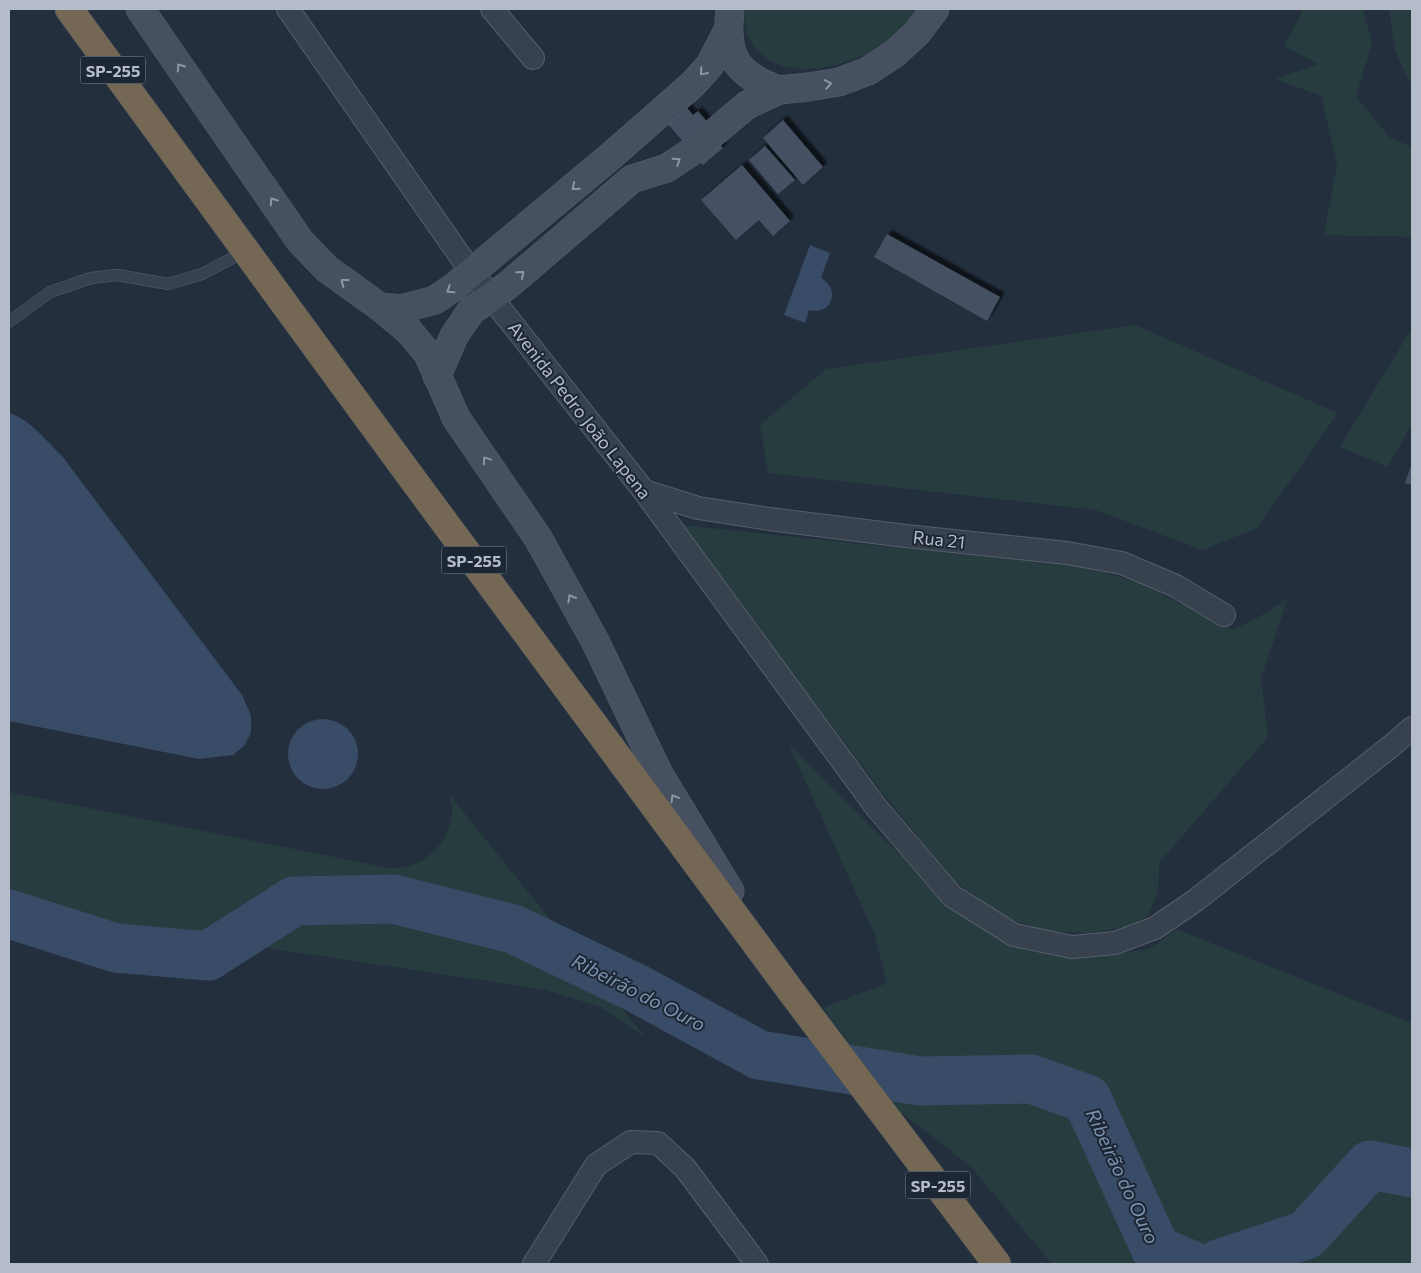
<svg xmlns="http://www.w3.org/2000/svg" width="1421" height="1273" viewBox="0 0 1421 1273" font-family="Commissioner,sans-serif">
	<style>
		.green { fill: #263c3f }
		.water { fill: #394c67 }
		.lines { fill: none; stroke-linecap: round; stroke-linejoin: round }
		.river { stroke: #394c67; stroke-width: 49 }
		.building { fill: #455162; filter: url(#shadow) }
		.lane-casing { stroke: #565f6c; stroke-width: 12 }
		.street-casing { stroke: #565f6c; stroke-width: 24 }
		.secondary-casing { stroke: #565f6c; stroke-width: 29 }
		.highway-casing { stroke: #434c59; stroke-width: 29 }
		.lane { stroke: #38414e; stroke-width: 11 }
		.street { stroke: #38414e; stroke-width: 22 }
		.secondary { stroke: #465061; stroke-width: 28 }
		.highway { stroke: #746855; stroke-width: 28 }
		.oneway { stroke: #8e96a5 }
		.labels { text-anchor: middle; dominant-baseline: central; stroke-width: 4; stroke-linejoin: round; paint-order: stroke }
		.shield { fill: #1d2633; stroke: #878f9c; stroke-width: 1 }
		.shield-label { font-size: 16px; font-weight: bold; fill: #b4bcc9 }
		.street-label { font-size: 18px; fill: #b4bcc9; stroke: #1d2633 }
		.water-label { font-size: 19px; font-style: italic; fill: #7c92b1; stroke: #1d2633 }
	</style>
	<defs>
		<filter id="shadow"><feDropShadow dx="4.5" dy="-4.5" stdDeviation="1" flood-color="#0009"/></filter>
	</defs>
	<rect width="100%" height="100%" fill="#242f3e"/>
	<g class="green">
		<path d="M745,9H919C908,22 897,34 883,44C849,66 791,84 758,51C748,41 742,23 745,9Z"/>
		<path d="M1302,9H1363L1372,43L1356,96L1389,137L1412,147V237L1324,235L1337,164L1321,96L1275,79L1318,64L1284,46L1300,16Z"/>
		<path d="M1389,9H1412V87L1395,51Z"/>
		<path d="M1135,325L1338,413L1257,528L1202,550L1096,510L768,473L760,425L826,369Z"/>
		<path d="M1412,328V423L1388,467L1340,447Z"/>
		<path d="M681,525L1086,567L1138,582L1233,630L1262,615L1288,598L1261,678L1268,737L1159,863L1158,893L1148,915L1131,926L1092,933L1043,931L1003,916L953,880L881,791Z"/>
		<path d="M788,743L951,906L1037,950L1086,957L1150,949L1176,929L1412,1023V1264H1052L970,1166L899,1111L823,1008L887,983L875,935Z"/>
		<path d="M9,792L389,868C396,868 403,868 409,866C433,859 449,838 452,814C452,807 450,800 449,794L646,1038L600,1007L546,990L9,909Z"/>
	</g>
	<g class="water">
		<path d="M810,245L830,253L821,278C841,289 832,315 809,310L805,323L784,315Z"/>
		<path d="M9,413C30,419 46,441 62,456L242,695L251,715V733L244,746L233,755L199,759L9,721Z"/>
		<circle cx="323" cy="754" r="35"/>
	</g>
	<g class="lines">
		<g class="river">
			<path d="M9,914L116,948L208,956L294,901L393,899L513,929L636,988L759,1055L920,1081L1031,1079L1087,1099L1156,1250L1189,1264"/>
			<path d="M1218,1264L1306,1235L1370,1165L1412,1173"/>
		</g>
	</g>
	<g class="building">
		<path d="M681,101L693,115L698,111L709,124L705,128L723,148L703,165L662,117Z"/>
		<path d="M783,120L823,167L803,185L763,138Z"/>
		<path d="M765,146L795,180L778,194L749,160Z"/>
		<path d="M742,165L790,221L773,236L759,220L736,240L701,200Z"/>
		<path d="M887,234L1000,297L987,321L874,257Z"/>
		<path d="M1412,463V485L1405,483Z"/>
	</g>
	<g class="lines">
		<defs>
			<path id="lane" d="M9,322L50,292L91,278L117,275L168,284L202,274L246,251"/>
			<g id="street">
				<path d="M288,9L472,273L644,491L876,807L952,896L1014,935L1072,947L1115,943L1155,928L1196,900L1390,747L1412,728"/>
				<path d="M492,9L533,58"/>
				<path d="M644,491L698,508L769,519L906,536L1067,553L1122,563L1176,586L1224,615"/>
				<path d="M534,1264L596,1165L631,1142L658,1143L685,1168L757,1264"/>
			</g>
			<g id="secondary">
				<path d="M140,9L300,241L327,269L380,307L408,330L428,354L456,418L538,538L595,641L659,774L730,891"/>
				<path d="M730,9C725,55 734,74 779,90"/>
				<path d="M380,307L401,309L435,300L454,287L612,155L693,84L710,65L728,30"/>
				<path d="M437,376L454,336L471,311L507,286L632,179L667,168L691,152L747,105L779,90L808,87L839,82L868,71L894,54L917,33L935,9"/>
			</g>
			<path id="highway" d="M69,9L400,462L790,990L997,1264"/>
		</defs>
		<use href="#lane" class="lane-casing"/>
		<use href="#street" class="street-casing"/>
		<use href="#secondary" class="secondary-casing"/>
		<use href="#highway" class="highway-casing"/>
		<use href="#lane" class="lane"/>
		<use href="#street" class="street"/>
		<use href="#secondary" class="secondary"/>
		<use href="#highway" class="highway"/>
	</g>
	<defs><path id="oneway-chevron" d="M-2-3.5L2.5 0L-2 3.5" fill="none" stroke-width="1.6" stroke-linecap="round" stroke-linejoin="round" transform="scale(1.25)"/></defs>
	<g class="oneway">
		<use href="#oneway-chevron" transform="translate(180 67) rotate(-125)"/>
		<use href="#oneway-chevron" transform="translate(703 72) rotate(131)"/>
		<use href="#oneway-chevron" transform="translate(828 84) rotate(-10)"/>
		<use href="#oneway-chevron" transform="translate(677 161) rotate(-33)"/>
		<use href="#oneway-chevron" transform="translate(575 187) rotate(140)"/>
		<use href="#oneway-chevron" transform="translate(273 201) rotate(-125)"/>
		<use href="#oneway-chevron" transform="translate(521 274) rotate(-41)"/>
		<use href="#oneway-chevron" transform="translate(344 282) rotate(-143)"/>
		<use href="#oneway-chevron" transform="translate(450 290) rotate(146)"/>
		<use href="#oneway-chevron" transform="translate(486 460) rotate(-124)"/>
		<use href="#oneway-chevron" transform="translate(571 598) rotate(-119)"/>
		<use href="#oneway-chevron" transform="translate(674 798) rotate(-121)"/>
	</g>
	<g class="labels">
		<g class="shield">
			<rect x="80.5" y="56.5" width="65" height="27" rx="4"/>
			<rect x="441.5" y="546.5" width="65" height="27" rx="4"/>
			<rect x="905.5" y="1171.5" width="65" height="27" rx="4"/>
		</g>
		<g class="shield-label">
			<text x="113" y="70">SP-255</text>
			<text x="474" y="560">SP-255</text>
			<text x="938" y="1185">SP-255</text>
		</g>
		<g class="street-label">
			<text transform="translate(580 410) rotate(52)">Avenida Pedro João Lapena</text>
			<text transform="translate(939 539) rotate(6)">Rua 21</text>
		</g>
		<g class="water-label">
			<text transform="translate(639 992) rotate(27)">Ribeirão do Ouro</text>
			<text transform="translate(1123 1176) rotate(65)">Ribeirão do Ouro</text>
		</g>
	</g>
	<rect width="1421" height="1273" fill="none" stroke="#b4bcc9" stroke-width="20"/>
</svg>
